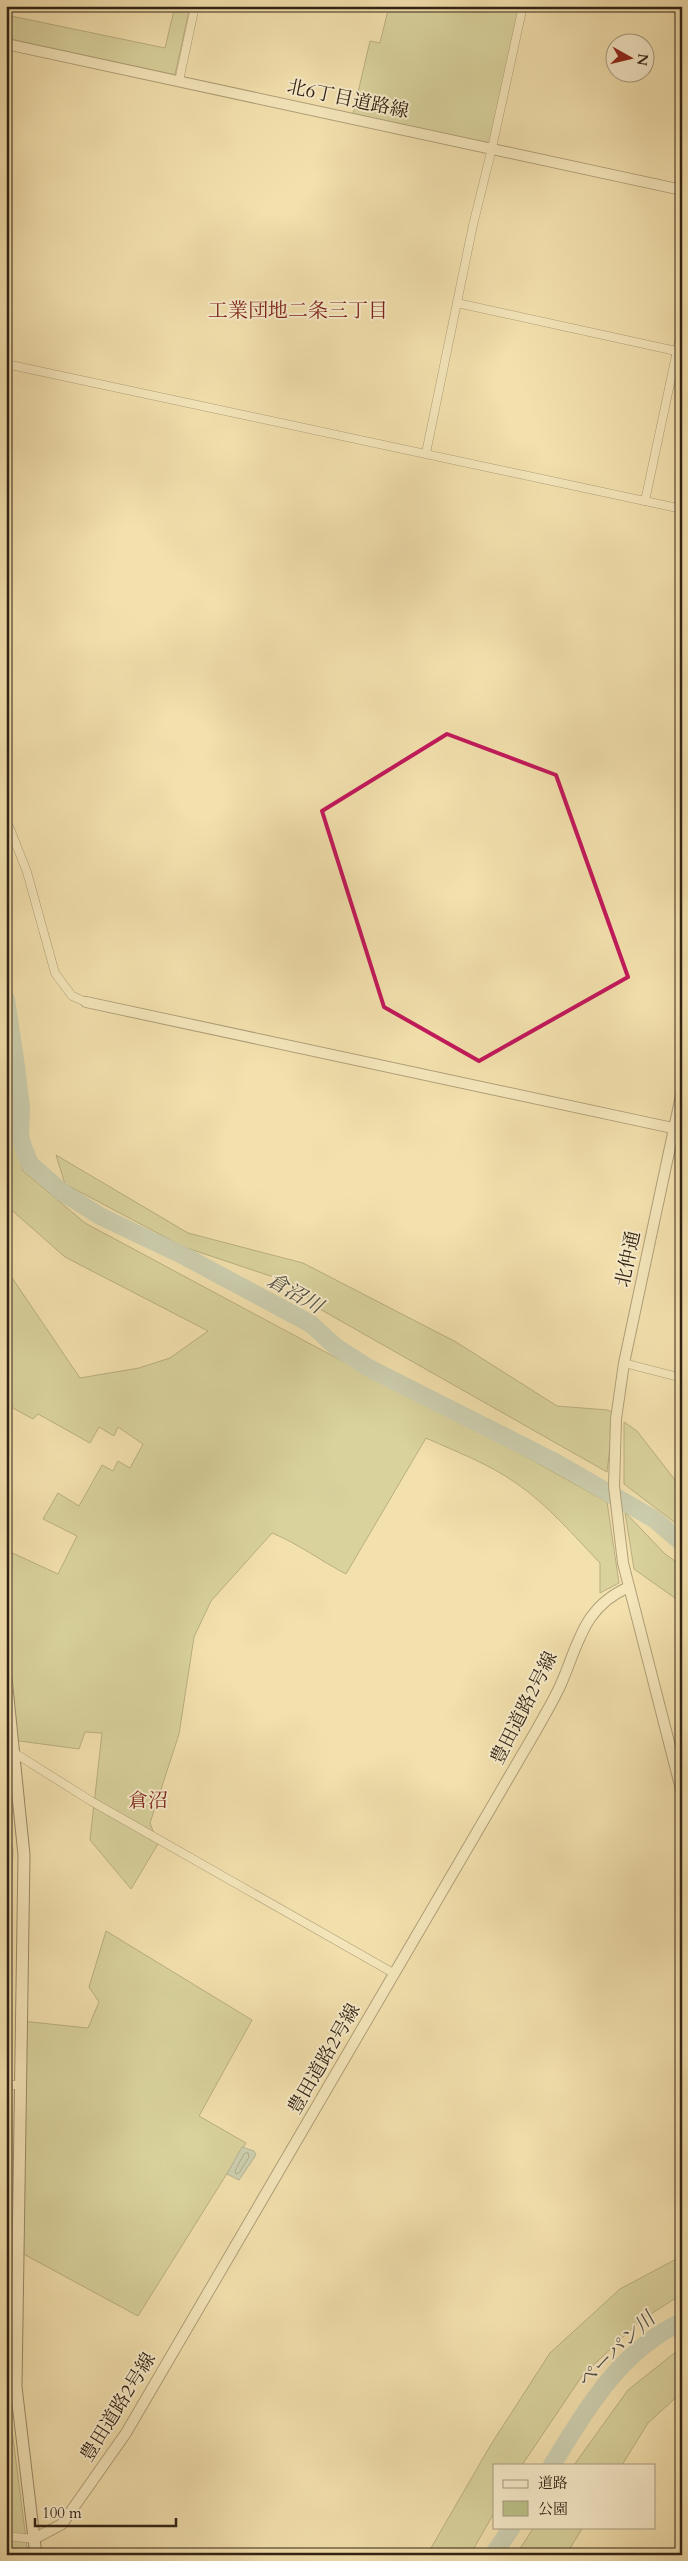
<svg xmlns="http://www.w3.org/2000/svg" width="688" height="2561" viewBox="0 0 688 2561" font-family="Cardo,'Noto Serif JP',serif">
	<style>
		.green { fill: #bbc289; stroke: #76724e }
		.water { fill: #9fbbb4; stroke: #737e74 }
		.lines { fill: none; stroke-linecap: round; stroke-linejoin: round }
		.shore { stroke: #686e64; stroke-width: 1 }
		.river { stroke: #9fbbb4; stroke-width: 18 }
		.minor-casing { stroke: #61523a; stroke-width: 9 }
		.tertiary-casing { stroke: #61523a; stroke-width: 12 }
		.secondary-casing { stroke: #312214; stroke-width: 13 }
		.minor { stroke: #f7ebca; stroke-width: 8 }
		.tertiary { stroke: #f7ebca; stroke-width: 10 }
		.secondary { stroke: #f7ebca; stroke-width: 11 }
		.marked { fill: none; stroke: #c2185b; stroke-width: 4; stroke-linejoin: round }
		.labels { text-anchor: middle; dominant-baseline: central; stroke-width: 4; stroke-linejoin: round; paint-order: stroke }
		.street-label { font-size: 19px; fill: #312214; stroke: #f7ebca }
		.neighbourhood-label { font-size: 20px; fill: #7a1f14; stroke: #f7ebca }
		.water-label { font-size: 20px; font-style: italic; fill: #525044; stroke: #f7ebca }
	</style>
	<rect width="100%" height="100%" fill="#f2e0ad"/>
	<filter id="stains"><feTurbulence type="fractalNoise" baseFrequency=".004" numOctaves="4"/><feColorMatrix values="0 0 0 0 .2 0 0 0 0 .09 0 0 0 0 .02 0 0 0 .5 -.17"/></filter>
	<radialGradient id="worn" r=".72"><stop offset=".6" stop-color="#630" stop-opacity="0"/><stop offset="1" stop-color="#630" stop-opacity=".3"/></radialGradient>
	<g class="green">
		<path d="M175,6H190L175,75L6,38V15L165,48Z"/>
		<path d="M389,6H523L492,148L352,118L370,41L380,43Z"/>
		<path d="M6,1107L23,1171L85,1223L411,1398L487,1435L607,1502L619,1583L600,1593V1563C574,1536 547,1504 516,1483C489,1464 457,1452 426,1438L346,1574C321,1561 299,1544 272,1533L211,1601L194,1637L179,1734L150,1823L158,1844L131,1889L90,1840L102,1733L85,1732L79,1749L12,1740L6,1677V1550L58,1574L77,1536L43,1519L58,1493L79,1506L102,1465L113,1471L118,1461L130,1468L143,1444L118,1427L114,1436L99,1427L90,1443L38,1414L33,1419L13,1408L6,1393V1269L80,1378L139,1368L170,1358L208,1331L65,1257L6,1205Z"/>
		<path d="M56,1155L188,1233L303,1263L456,1342L557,1406L608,1410L614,1414L607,1472L318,1308L297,1285L184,1247L65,1184Z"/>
		<path d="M624,1422L637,1431L682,1489V1528L624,1484Z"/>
		<path d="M625,1512L665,1554L682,1566V1603L634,1569Z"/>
		<path d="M6,1829L13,1849L10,1930H6Z"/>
		<path d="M106,1931L252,2020L199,2116L246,2143L138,2316L18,2251L21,2021L88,2028L99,2002L89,1987Z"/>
		<path d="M682,2256V2294L640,2321L582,2376L522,2465H494V2513L470,2555H427L490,2446L550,2353L620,2289Z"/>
		<path d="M6,2311L7,2391L28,2555H6Z"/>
		<path d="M682,2347V2392L648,2423L622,2465H574L628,2390Z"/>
		<path d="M534,2527H583L566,2555H516Z"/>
	</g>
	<path class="water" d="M242,2147L254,2151L256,2155L239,2180L227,2174Z"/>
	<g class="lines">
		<path class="shore" d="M248,2153L249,2157L239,2173L236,2174L235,2171L244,2154Z"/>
		<g class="river">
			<path d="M6,999L16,1066L21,1107L20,1136L23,1147L30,1164L62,1192L100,1216L186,1257L311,1324L336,1347L369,1368L555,1462L654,1519L682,1543"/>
			<path d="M552,2465C586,2410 621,2349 682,2322"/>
			<path d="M493,2555L512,2527"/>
		</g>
		<defs>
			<g id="minor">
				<path d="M179,81L195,6"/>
				<path d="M457,303L676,351"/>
				<path d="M6,364L682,509"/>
				<path d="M426,453L473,225L492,148L523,6"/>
				<path d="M645,501L682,327"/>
				<path d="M6,819L27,872L55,973L72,996L86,1002"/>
				<path d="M624,1363L682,1378"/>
				<path d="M13,1752L91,1801L395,1974"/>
				<path d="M6,2085H20"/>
				<path d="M6,2536L34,2539"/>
			</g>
			<g id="tertiary">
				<path d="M6,44L682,190"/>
				<path d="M86,1002L682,1130"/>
				<path d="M682,1091L624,1363L616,1419L614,1486L623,1563L682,1793"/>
				<path d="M34,2539L62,2524L126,2433L537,1729C545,1714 554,1700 561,1684C579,1643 583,1607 629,1587"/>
			</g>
			<path id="secondary" d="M6,1678L24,1855L16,2387L36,2555"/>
		</defs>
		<use href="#minor" class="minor-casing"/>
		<use href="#tertiary" class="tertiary-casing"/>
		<use href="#secondary" class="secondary-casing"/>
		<use href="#minor" class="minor"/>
		<use href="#tertiary" class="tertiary"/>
		<use href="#secondary" class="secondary"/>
	</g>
	<path d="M0 0H688V2561H0ZM447,734L556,775L628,977L479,1061L384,1007L322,811Z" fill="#f2e0ad" fill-opacity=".55" fill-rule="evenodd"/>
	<path class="marked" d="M447,734L556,775L628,977L479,1061L384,1007L322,811Z"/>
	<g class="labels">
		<g class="street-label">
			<text transform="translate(348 99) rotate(12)">北6丁目道路線</text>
			<text transform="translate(628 1259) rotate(-78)">北仲通</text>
			<text transform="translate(524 1708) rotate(-63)">豊田道路2号線</text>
			<text transform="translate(324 2059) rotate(-60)">豊田道路2号線</text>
			<text transform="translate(118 2407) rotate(-58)">豊田道路2号線</text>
		</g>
		<g class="neighbourhood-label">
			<text x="298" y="310">工業団地二条三丁目</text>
			<text x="148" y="1800">倉沼</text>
		</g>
		<g class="water-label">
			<text transform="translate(295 1293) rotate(30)">倉沼川</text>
			<text transform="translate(616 2350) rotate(-44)">ペーパン川</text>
		</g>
	</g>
	<rect width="688" height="2561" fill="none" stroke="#f2e0ad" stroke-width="25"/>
	<rect x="8" y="8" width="673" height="2546" fill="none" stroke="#312214" stroke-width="2.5"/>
	<rect x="12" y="12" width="663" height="2536" fill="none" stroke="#312214"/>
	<rect x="493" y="2464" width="162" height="65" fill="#f7ebca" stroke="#a89b81"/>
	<rect x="503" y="2480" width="25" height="8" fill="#f7ebca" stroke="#a89b81"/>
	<text x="538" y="2488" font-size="15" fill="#312214">道路</text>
	<rect x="503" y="2501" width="25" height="15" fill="#bbc289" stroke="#a89b81"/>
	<text x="538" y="2514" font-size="15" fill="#312214">公園</text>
	<g transform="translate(630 58) rotate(98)"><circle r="24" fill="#f7ebca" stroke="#a89b81"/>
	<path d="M0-4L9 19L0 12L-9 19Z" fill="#8f2418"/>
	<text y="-8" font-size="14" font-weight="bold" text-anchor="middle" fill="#312214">N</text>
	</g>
	<path d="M35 2518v8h141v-8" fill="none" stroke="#312214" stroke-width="2.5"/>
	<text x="42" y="2518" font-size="15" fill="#312214" stroke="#f7ebca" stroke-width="4" paint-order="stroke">100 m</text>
	<rect width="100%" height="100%" filter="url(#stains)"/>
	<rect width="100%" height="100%" fill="url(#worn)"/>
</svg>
